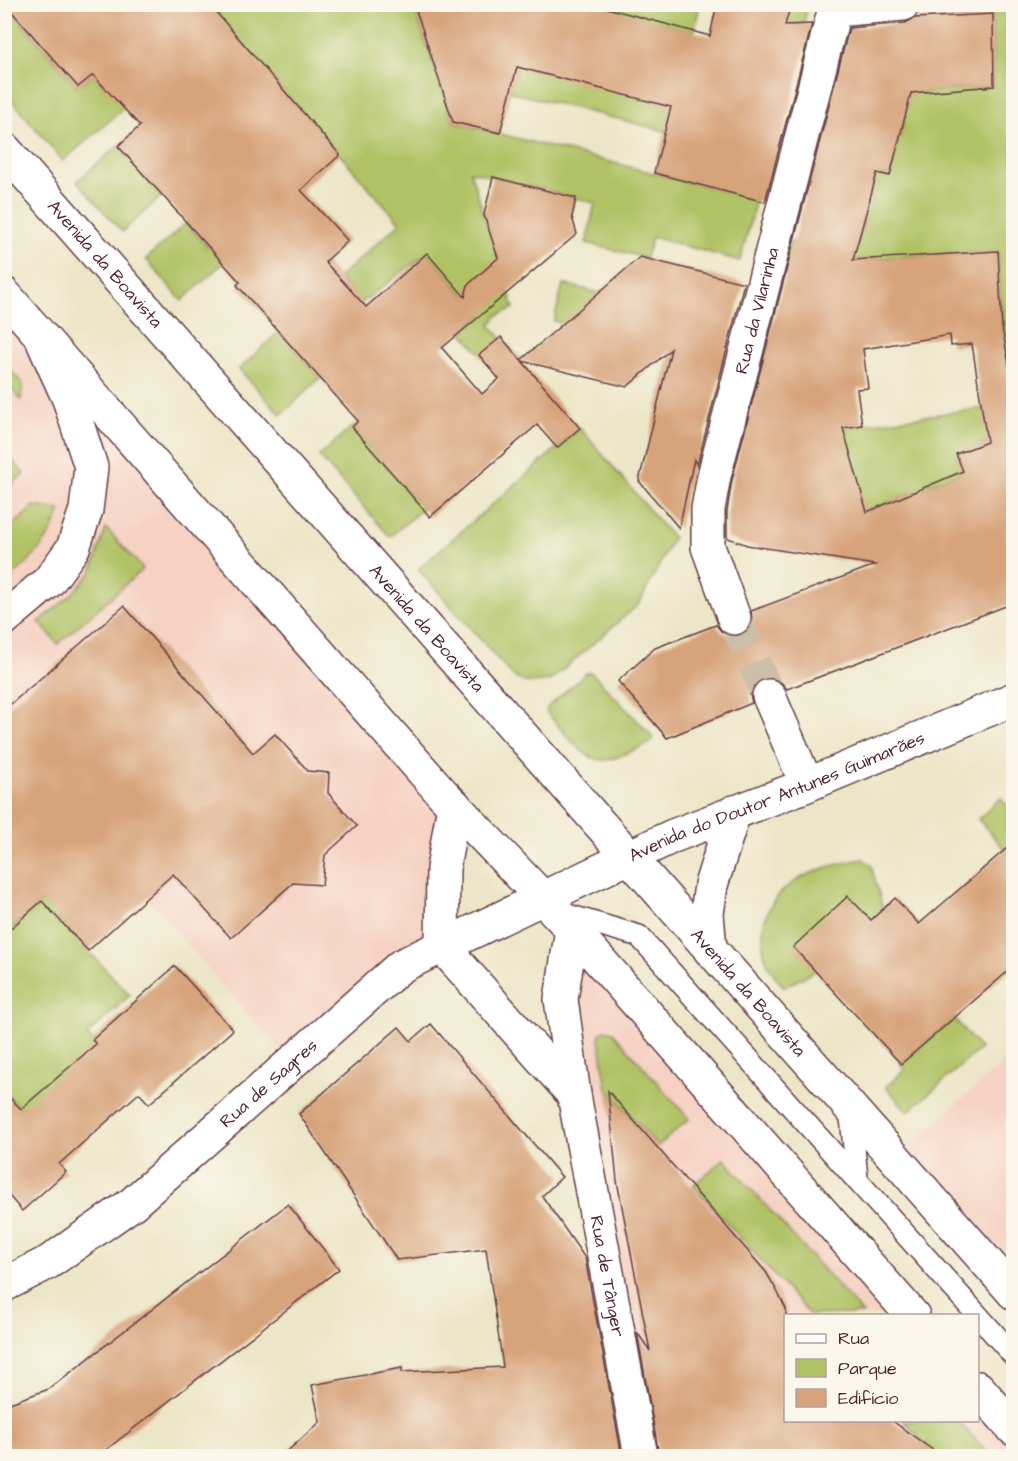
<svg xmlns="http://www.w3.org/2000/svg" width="1018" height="1461" viewBox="0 0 1018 1461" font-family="'Architects Daughter',sans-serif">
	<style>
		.built { fill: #f5d2c3 }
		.green { fill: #b0c265; stroke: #7d7048; stroke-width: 1.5 }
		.building { fill: #d7a37a; fill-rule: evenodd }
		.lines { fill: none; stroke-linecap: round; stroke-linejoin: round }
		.tertiary-tunnel { stroke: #ccbea9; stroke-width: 33; stroke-dasharray: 33 16; stroke-linecap: butt }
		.service-casing { stroke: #623d43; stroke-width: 24 }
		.minor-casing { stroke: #623d43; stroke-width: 36 }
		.tertiary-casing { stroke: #623d43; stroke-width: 36 }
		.secondary-casing { stroke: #623d43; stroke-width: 36 }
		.primary-casing { stroke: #623d43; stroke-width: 36 }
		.service { stroke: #fff; stroke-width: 21 }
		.minor { stroke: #fff; stroke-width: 33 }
		.tertiary { stroke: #fff; stroke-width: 33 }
		.secondary { stroke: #fff; stroke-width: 33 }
		.primary { stroke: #fff; stroke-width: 33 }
		.labels { text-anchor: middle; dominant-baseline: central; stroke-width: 4.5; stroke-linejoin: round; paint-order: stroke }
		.street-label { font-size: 18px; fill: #4a1f2b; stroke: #fbf7ec }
	</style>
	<rect width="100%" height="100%" fill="#fbf7ec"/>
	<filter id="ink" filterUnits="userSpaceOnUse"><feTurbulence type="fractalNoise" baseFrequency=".0167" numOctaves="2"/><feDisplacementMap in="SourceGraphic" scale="12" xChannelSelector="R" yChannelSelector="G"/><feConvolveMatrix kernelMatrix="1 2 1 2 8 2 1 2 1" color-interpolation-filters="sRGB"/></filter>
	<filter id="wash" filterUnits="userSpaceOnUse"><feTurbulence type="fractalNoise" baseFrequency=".008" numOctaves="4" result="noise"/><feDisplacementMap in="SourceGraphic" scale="24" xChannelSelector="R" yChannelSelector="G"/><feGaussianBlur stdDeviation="1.35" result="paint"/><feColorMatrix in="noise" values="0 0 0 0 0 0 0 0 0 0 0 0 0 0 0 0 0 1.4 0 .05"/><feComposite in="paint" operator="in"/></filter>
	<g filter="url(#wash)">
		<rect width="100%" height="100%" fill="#ece6c8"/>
		<g class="built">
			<path d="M4,294L454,805L442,946L291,1063L118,866L5,964Z"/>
			<path d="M572,929L913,1315L786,1316V1420H978V1388L1013,1429V1456H641L574,1095Z"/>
			<path d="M1013,1054V1293L895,1158Z"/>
		</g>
		<g class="green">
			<path d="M4,5H13L9,9L78,87L93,75L104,87L130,5H413L453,122L756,199L740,261L652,237L646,258L586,243L595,203L470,171L514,308L498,315L490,325L521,360L501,378L462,332L481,315L427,253L361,303L339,277L400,223L259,63L196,46L63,161L5,92Z"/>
			<path d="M592,5H700L694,32Z"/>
			<path d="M791,5H808L803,26L787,21Z"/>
			<path d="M1013,12V391L1002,327L998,251L783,264L790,242L853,260L864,222L854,167L890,176L904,121L871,96L994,86L993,14Z"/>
			<path d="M522,50L695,111L665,131L510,92Z"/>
			<path d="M118,146L162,196L122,232L77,181Z"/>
			<path d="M305,187L182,301L146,259L186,223L208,247Z"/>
			<path d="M563,284L604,294L594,332L554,321Z"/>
			<path d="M279,332L320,378L281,415L239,369Z"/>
			<path d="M4,363L23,384L21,400L5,381Z"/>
			<path d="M1013,404V432L956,454L963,471L808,537L815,431Z"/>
			<path d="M352,427L423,508L390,537L319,456Z"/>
			<path d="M580,428L673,538L639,604L551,680C536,684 523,685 511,674L418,569Z"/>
			<path d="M5,451L24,474L5,490H4Z"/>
			<path d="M34,506L61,510C49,544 31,560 5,583V533Z"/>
			<path d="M106,528L143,569L58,644L39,622L71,595L91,573Z"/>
			<path d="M591,672L650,734L653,739L650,743C636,749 620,758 605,760C585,763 561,728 548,714L546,710L548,707L586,673Z"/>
			<path d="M1001,798L1013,812V844L1006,851L978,819Z"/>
			<path d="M863,859L871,865L883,909L815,971L784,987C779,981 774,975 770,969C764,958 762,944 763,932C766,882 821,866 863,859Z"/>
			<path d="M84,864L117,866L57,918L130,995L87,1035L96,1044L42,1144L20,1108L5,1092V934Z"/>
			<path d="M954,1018L980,1049L908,1112L886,1087L904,1070L901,1064Z"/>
			<path d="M605,1030L613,1032L689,1119L658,1146L607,1089L599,1038L600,1033Z"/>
			<path d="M724,1159L863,1314L810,1315L693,1185Z"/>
			<path d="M904,1421H958L991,1456H936Z"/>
		</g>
		<g id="blocks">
			<g class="building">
				<path d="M5,4H209L340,155L301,190L348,241L325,262L366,307L427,253L465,297L468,285L498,258L484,215L493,177L576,198L572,217L577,234L442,348L482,394L499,379L479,355L501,337L521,360L640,257L744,283L697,466L694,459L679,528L639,481L671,349L627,387L522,361L580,428L557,448L537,425L430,517L352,427L358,421L237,285L240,282L118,146L140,126L93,75L78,87Z"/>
				<path d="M414,4H592L710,36L717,4H791L785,25L812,24L765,202L654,173L671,107L517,67L500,133L453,122Z"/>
				<path d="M993,14L994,86L911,93L890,176L877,173L853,260L998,251L1002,327L1014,391V603L787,689L780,681L771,677L762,679L754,685L750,694L752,703L667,738L618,681L655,648L716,625L722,632L730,636L741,635L748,630L752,622L751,611L875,565L747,545L728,538L727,536V511L732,480L849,28L905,23L915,18ZM950,335L951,346L972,344L987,442L956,454L963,471L867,512L843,428L862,425L857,389L868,388L863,349Z"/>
				<path d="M124,606L253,753L275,734L308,771L329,773L328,793L357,826L325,855L322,885L293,883L231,938L173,874L88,951L42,901L4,934V710Z"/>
				<path d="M1014,842V966L901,1064L793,947L848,896L871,920L895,898L919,924Z"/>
				<path d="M175,966L233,1030L149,1104L139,1093L59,1164L66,1172L22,1211L4,1190V1092L21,1109L96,1044L92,1040Z"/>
				<path d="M431,1024L562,1177L542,1196L585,1258L622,1456H282L320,1422L312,1385L402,1368V1372L503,1367L486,1249L397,1260L299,1114L399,1027L411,1041Z"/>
				<path d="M608,1091L766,1272L777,1291L786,1309V1420H891L941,1456H659L637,1332L650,1351L617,1181Z"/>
				<path d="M288,1204L339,1269L98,1456H4V1405L49,1389Z"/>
			</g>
		</g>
	</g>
	<g filter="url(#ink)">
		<use href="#blocks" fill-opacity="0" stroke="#623d43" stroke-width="1.5"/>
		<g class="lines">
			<path class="tertiary-tunnel" d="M734,618L769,696"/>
			<defs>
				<g id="service">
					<path d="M561,913L639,936L1014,1356"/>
					<path d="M850,1107L857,1178"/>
				</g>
				<g id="minor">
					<path d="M835,10L903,4"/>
					<path d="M4,619L49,581L73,548L86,510L91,467L69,399L44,344"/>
					<path id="s1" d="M572,929L561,999L574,1095L641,1456"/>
					<path d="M442,946L574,1095"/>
				</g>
				<g id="tertiary">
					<path id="s2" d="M734,618L708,547V509L714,476L836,4"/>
					<path d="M769,696L807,785"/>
					<path d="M442,946L443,869L454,805"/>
					<path id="s3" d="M4,1285L49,1262L132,1204L401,966L543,898"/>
				</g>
				<g id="secondary">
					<path id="s4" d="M543,898L673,836L807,785L1014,699"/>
					<path d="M710,950L707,914L711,885L734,812"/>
				</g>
				<g id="primary">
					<path id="s5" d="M4,149L1014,1293"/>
					<path d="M4,294L442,793L572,929L913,1316"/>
					<path d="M978,1388L1014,1429"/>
				</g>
			</defs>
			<use href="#service" class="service-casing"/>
			<use href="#minor" class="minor-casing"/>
			<use href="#tertiary" class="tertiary-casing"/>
			<use href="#secondary" class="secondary-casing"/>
			<use href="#primary" class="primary-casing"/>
			<use href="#service" class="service"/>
			<use href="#minor" class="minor"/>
			<use href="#tertiary" class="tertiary"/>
			<use href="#secondary" class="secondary"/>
			<use href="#primary" class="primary"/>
		</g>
	</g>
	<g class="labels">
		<g class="street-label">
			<text stroke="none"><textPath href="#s5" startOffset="153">Avenida da Boavista</textPath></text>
			<text stroke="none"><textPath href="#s2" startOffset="318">Rua da Vilarinha</textPath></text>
			<text stroke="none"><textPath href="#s5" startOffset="639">Avenida da Boavista</textPath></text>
			<text stroke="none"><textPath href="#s4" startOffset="255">Avenida do Doutor Antunes Guimarães</textPath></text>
			<text stroke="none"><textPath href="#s5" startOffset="1125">Avenida da Boavista</textPath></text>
			<text stroke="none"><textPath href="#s3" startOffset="334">Rua de Sagres</textPath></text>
			<text stroke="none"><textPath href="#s1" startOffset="352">Rua de Tânger</textPath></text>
		</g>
	</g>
	<rect width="1018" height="1461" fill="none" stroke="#fbf7ec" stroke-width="24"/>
	<rect x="784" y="1314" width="195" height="108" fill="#fbf7ec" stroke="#b4a19f" stroke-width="1.5"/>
	<rect x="796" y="1334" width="30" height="9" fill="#ffffff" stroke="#b4a19f" stroke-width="1.5"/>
	<text x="838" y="1344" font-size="18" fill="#4a1f2b">Rua</text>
	<rect x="796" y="1359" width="30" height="18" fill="#b0c265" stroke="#b4a19f" stroke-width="1.5"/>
	<text x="838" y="1374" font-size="18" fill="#4a1f2b">Parque</text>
	<rect x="796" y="1389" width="30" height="18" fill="#d7a37a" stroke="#b4a19f" stroke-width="1.5"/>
	<text x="838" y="1404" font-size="18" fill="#4a1f2b">Edifício</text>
</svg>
